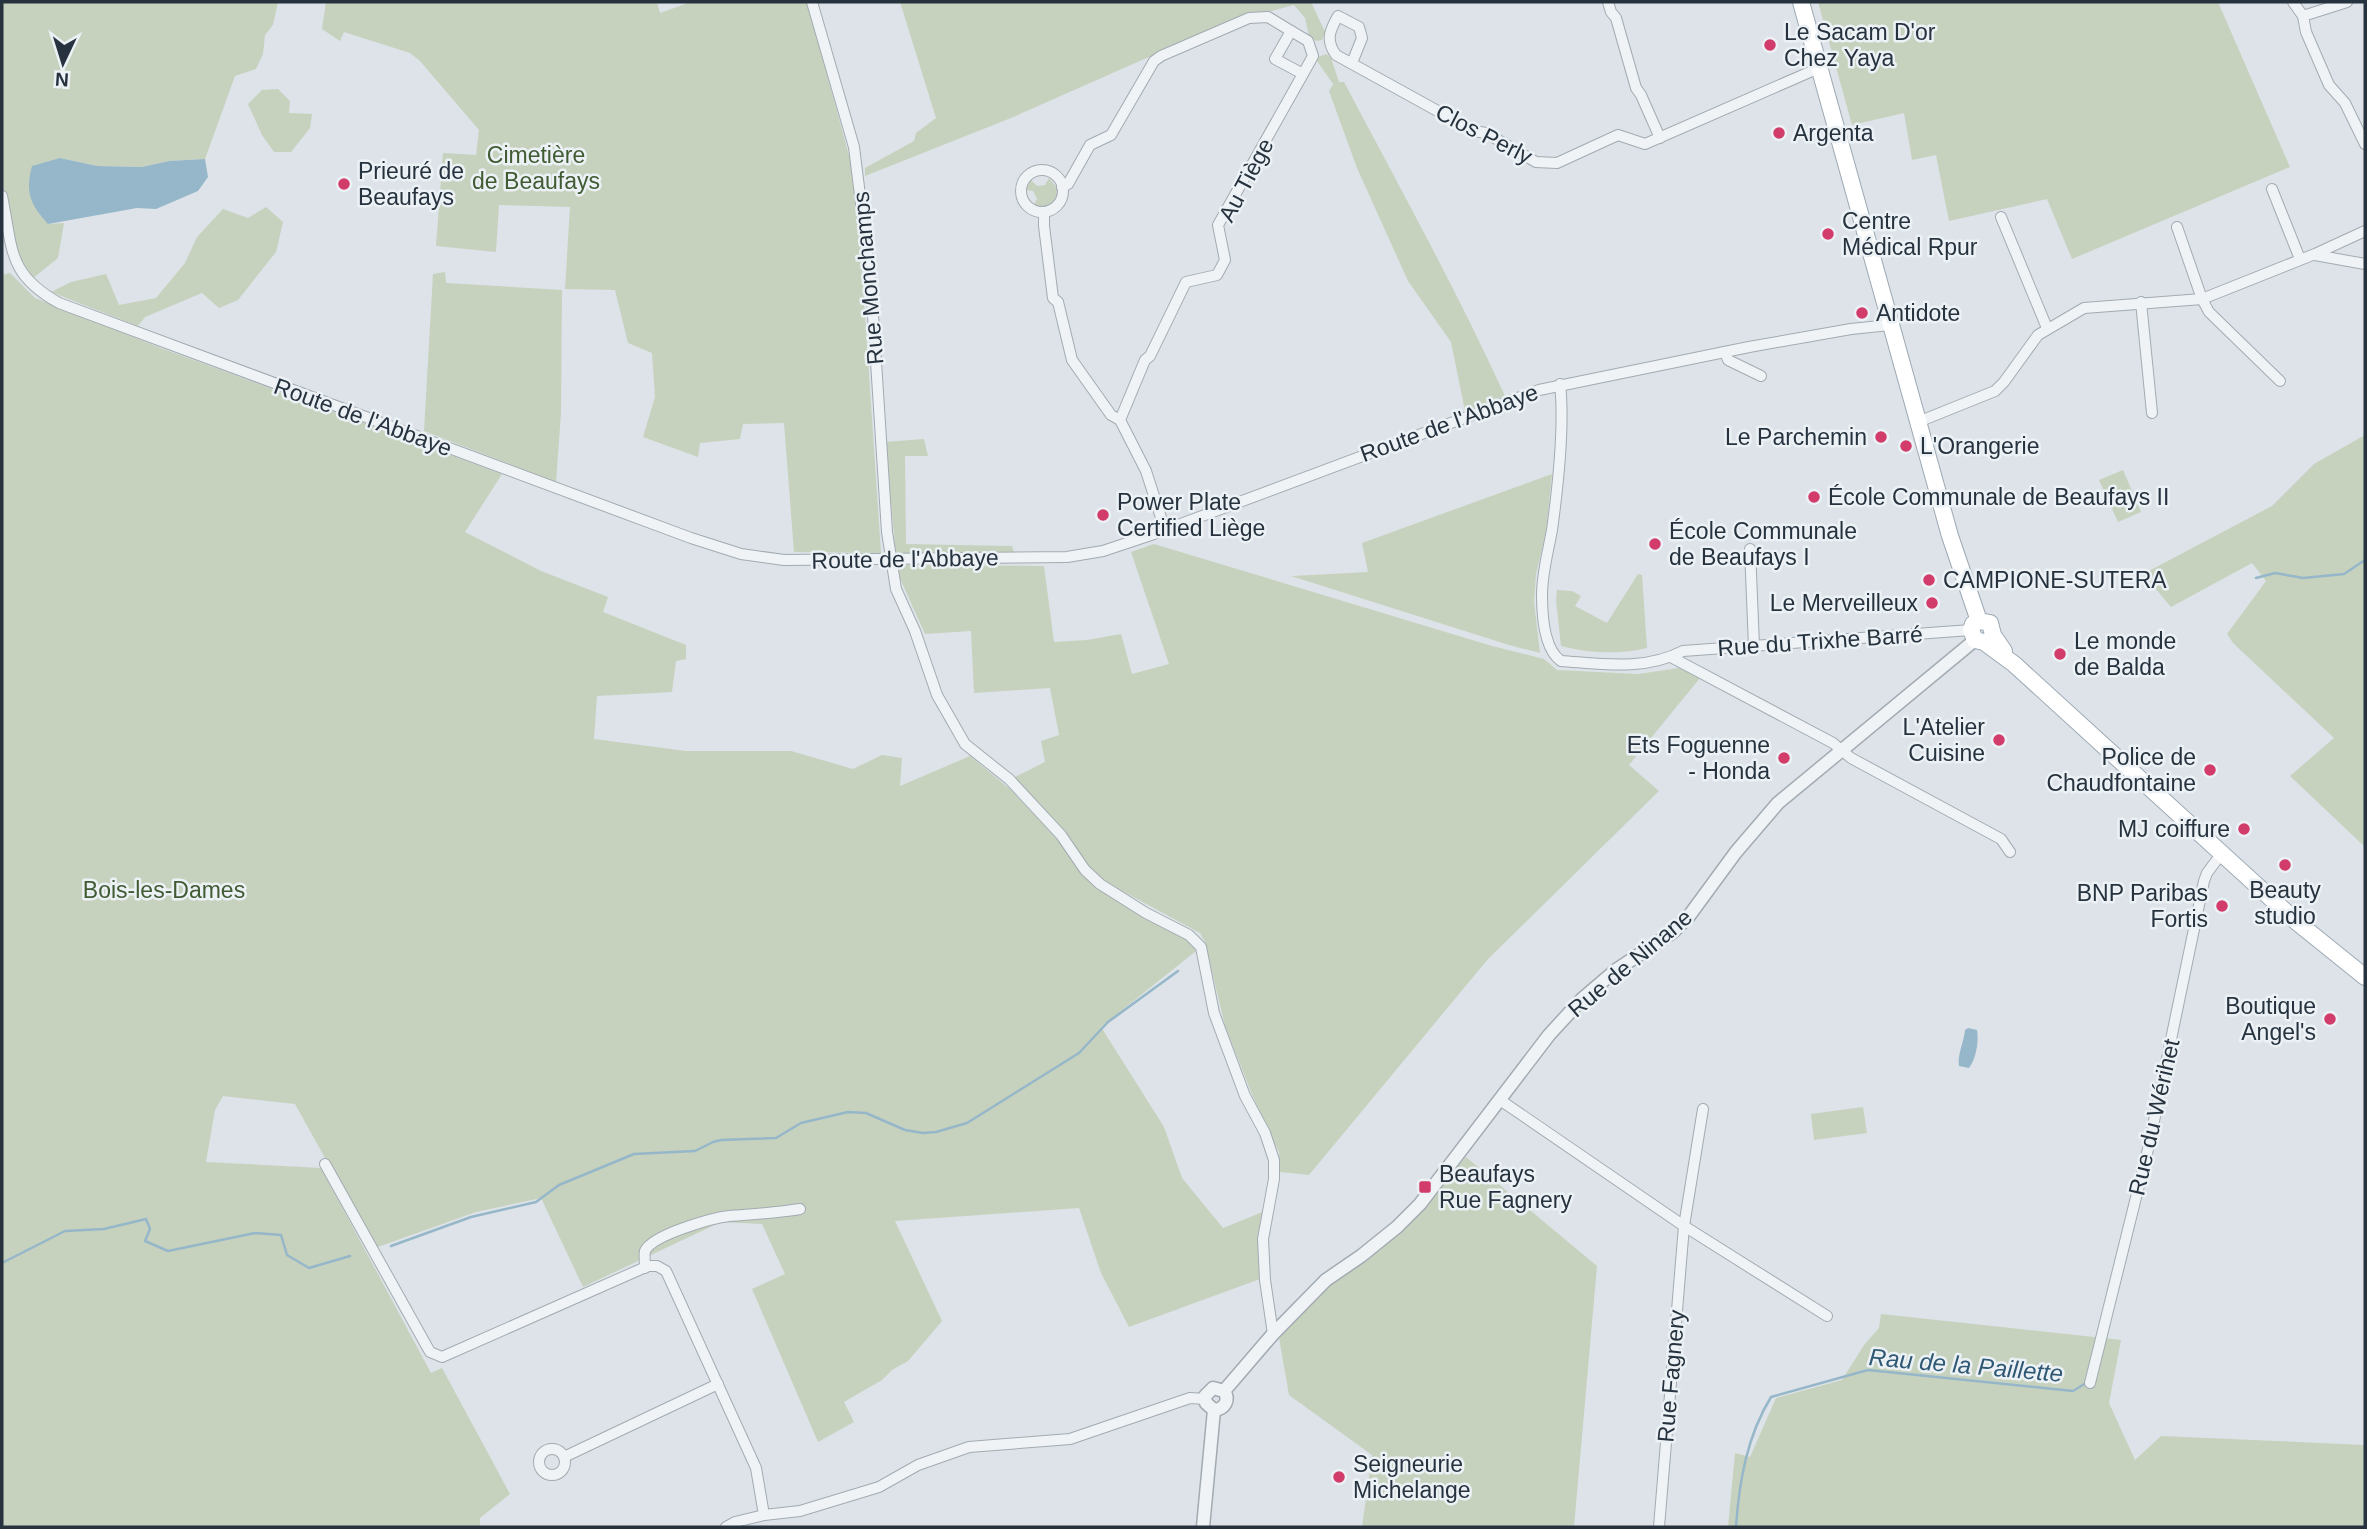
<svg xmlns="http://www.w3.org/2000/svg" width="2367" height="1529" viewBox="0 0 2367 1529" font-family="Arial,sans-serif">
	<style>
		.green { fill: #c6d2be }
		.water { fill: #96b7c9 }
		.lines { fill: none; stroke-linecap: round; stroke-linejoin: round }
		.stream { stroke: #96b7c9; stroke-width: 2.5 }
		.minor-casing { stroke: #a2abb2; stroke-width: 12 }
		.tertiary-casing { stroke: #a2abb2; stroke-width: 15 }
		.primary-casing { stroke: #9ca9b4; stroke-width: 18 }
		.minor { stroke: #f0f3f6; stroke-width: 10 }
		.tertiary { stroke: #f0f3f6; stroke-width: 12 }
		.primary { stroke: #fff; stroke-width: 16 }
		.poi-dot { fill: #d23c6a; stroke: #ecf1f5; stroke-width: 2.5 }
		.labels { text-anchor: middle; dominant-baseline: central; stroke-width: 5; stroke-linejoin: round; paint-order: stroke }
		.poi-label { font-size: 23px; fill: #26333f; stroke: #ecf1f5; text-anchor: start }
		.street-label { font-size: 23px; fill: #26333f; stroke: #ecf1f5 }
		.park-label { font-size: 23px; fill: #415b33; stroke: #ecf1f5 }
		.water-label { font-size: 24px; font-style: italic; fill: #2f5874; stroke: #ecf1f5 }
	</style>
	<rect width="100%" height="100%" fill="#dde3e8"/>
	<g class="green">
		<path d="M2,2H278L273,25L265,35L263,54L256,69L235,76L205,159L169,161L142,167L97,166L60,158L48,224L64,223L58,258L32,279L18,261L2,186Z"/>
		<path d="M326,2H657L660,13L691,2H807L853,170L862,269L881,553L794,552L784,423L743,424L740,439L700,443L698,457L643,437L655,397L652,353L628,343L615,290L565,289L570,207L499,205L496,252L436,246L443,153L476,155L479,130L420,61L410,53L344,32L340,41L322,29Z"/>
		<path d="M900,2H1311L1325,32L1322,40L1316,41L1309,36L1305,18L1294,5L1264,13L1246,14L1011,118L865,176V168L914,141L916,133L936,118Z"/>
		<path d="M1818,2H2218L2290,167L2072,259L2047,199L1949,221L1936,155L1912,160L1904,113L1852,125Z"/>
		<path d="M1326,54L1331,58L1339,82H1344C1399,186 1456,289 1505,396L1465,411L1451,342L1408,281L1357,168L1329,91L1333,84L1315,58Z"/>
		<path d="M278,89L290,101L289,113L312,114L310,128L291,152H274L262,135L248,104L262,90Z"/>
		<path d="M1049,178L1057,188V197L1048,207L1039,208L1033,206L1037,199L1033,191L1026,190L1031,180L1037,186L1045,185Z"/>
		<path d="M266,207L283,222L276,252L238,300L219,308L202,293L145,317L138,326L51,292L71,282L106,274L119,305L156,298L185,263L197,237L223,209L248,218Z"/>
		<path d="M445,272L446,283L562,290L561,413L556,482L424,431L433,274Z"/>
		<path d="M10,273L35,298L161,348L502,474L465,532L541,571L608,597L603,612L686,645V659L676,661L672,692L597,696L594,739L686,751H791L853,769L882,755L902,758L900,786L970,756L1011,790L1063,845L1088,878L1126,907L1188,939L1196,951L1101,1027L1164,1127L1182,1178L1223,1228L1265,1211L1260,1279L1129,1327L1101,1273L1079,1208L895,1221L942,1321L908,1361L892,1370L882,1380L844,1402L854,1422L818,1442L752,1289L785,1274L762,1224L721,1222L583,1287L541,1198L476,1212L375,1248L295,1104L223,1096L215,1110L206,1162L321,1168L431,1373L442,1368L510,1494L480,1518V1527H2V275Z"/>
		<path d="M2365,435V847L2290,776L2334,738L2233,643L2227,634L2266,581L2252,563L2171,607L2143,574L2272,506L2314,464Z"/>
		<path d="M924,439L928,456H905L906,544L1012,546L1015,555H896L885,442Z"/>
		<path d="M2123,470L2141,512L2118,522L2099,480Z"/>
		<path d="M1552,474L1546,532L1536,574L1534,602L1540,653L1509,645L1291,576L1368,572L1362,543Z"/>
		<path d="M1154,544L1492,646L1544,659L1557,670L1638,674L1679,668L1700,678L1629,765L1659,791L1488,959L1309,1175L1280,1172L1279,1152L1253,1097L1225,1026L1205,942L1200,933L1098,878L1013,778L1045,762L1041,741L1059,735L1050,688L974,693L971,631L925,634L894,565L1044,566L1054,642L1087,640L1121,634L1132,674L1169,664L1131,552Z"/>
		<path d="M1638,574L1642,575L1647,648C1619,655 1589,653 1561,646L1556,600L1557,590L1572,591L1581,596L1575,606L1607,623Z"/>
		<path d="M1863,1107L1867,1133L1814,1140L1811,1114Z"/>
		<path d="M1466,1157L1597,1266L1574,1527H1362L1372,1455L1289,1395L1279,1338L1335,1281L1380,1250L1421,1211Z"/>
		<path d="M1881,1314L2121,1340L2109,1403L2135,1460L2161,1436L2365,1445V1527H1728L1735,1453L1750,1457L1776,1398L1842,1380L1864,1345L1879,1328Z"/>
	</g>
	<g class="water">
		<path d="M60,158L97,166L142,167L169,161L205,159L208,177L198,191L156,209L137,208L48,224C30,204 25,192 32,166Z"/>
		<path d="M1968,1028L1977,1030C1979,1042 1976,1059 1969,1068L1959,1066C1957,1055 1964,1042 1965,1030Z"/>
	</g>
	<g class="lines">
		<g class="stream">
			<path d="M2256,578L2275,573L2303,578L2344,574L2365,560"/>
			<path d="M391,1246L471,1217L536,1202L559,1185L634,1154L695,1151L713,1142L721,1140L776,1138L801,1123L848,1112L866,1113L905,1130L923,1133L936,1132L967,1123L1079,1053L1108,1022L1178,971"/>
			<path d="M2,1263L65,1231L104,1229L146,1219L150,1229L145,1241L168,1251L255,1233L281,1235L287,1255L309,1268L350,1256"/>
			<path d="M1736,1527C1739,1482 1747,1436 1771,1397L1868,1370L2073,1391L2086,1383"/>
		</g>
		<defs>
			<g id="minor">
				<path d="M812,2L854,147L871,284L887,532L896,589L915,631L937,695L965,744L1009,779L1061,835L1085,870L1100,884L1146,913L1189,935L1201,947L1214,1013L1245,1096L1265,1133L1274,1160V1179L1263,1239L1265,1280L1273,1334"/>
				<path d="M1608,2L1611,12L1616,18L1636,88L1641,95L1660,138"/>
				<path d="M2293,2L2303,16L2306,32L2329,85L2345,103L2365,144"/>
				<path d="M2303,16L2347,2"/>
				<path d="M1352,63L1362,38L1359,27L1338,16C1330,30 1325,40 1336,55L1474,131L1486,133L1536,162L1557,163L1618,135L1645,144L1819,68"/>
				<circle cx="1042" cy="191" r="21"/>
				<path d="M1062,187L1068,184L1090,145L1111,135L1154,61L1161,56L1249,18L1268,17L1291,31"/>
				<path d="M2272,189L2300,259"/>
				<path d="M2,196C13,249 7,274 59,303L691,538L741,554L784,560L1067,557L1103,551L1154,534L1539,390L1749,347L1851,329L1890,325"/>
				<path d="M1044,212V226L1053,298L1058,302L1072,360L1111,415L1120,420"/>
				<path d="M2001,217L2047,328"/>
				<path d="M2177,227L2202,299L2209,312L2280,381"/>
				<path d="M2315,255L2365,264"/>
				<path d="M2141,302L2152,413"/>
				<path d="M1725,352L1728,360L1761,376"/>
				<path d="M1560,384C1565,427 1558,486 1552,530C1548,552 1542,573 1542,595C1542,614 1544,649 1561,661C1603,664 1644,671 1683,651L1971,630"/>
				<path d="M1918,422L1995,391L2004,382L2038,335L2084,308L2202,299L2315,254L2365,231"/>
				<path d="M1165,530L1146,471L1120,420L1145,360L1150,356L1186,282L1217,275L1225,260L1218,225L1303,74L1313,56L1308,41L1291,31L1275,59L1303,74"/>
				<path d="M1750,549L1754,646"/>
				<path d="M1671,657L1833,743L1851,758L2001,839L2010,852"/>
				<path d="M1500,1100L1684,1226L1827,1316"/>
				<path d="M325,1164L430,1352L442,1357L648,1266H657L666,1271L756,1468L764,1515"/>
				<path d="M645,1268C645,1263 644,1255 645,1251C652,1235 712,1218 729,1216C753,1214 776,1213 800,1209"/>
				<path d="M2090,1383L2149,1145L2204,881L2207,873L2222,853"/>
				<circle cx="552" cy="1462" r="13"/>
				<path d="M564,1457L718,1384"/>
				<path d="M726,1527L735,1522L764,1515L800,1511L879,1487L918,1465L969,1447L1070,1439L1190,1398L1205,1399"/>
				<path d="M1659,1527L1684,1226L1703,1109"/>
			</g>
			<g id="tertiary">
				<path d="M1224,1391L1273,1334L1326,1280L1361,1256L1397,1227L1420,1204L1549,1035L1582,999L1616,970L1673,932L1689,916L1736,852L1778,803L1975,640"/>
				<path d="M1214,1410L1206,1403L1205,1396L1213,1388L1224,1391"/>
				<path d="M1214,1410C1225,1409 1230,1400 1224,1391"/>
				<path d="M1203,1527L1214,1410"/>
			</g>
			<g id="primary">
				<path d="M1801,2L1950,536L1979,621"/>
				<path d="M1979,621L1973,624L1971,630L1975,640L1984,642L2014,664L2298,923L2365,977"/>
				<path d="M1979,621L1990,623L1993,635L2004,651"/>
			</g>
		</defs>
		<use href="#minor" class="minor-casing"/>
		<use href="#tertiary" class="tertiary-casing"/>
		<use href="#primary" class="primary-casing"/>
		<use href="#minor" class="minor"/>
		<use href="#tertiary" class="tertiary"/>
		<use href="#primary" class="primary"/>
	</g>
	<g class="poi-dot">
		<circle cx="1770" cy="45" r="7"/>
		<circle cx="1779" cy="133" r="7"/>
		<circle cx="344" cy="184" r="7"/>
		<circle cx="1828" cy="234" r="7"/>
		<circle cx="1862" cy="313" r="7"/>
		<circle cx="1881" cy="437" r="7"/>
		<circle cx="1906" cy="446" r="7"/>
		<circle cx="1814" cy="497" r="7"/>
		<circle cx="1103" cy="515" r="7"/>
		<circle cx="1655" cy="544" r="7"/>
		<circle cx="1929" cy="580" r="7"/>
		<circle cx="1932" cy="603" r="7"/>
		<circle cx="2060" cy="654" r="7"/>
		<circle cx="1999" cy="740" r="7"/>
		<circle cx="1784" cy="758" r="7"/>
		<circle cx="2210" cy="770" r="7"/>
		<circle cx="2244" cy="829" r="7"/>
		<circle cx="2285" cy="865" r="7"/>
		<circle cx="2222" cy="906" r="7"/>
		<circle cx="2330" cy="1019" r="7"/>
		<rect x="1418" y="1180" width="14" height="14" rx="3.5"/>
		<circle cx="1339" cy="1477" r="7"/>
	</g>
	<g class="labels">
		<g class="poi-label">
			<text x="1784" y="32">Le Sacam D'or<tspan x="1784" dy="26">Chez Yaya</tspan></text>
			<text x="1793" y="133">Argenta</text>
			<text x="358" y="171">Prieuré de<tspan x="358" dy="26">Beaufays</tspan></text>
			<text x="1842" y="221">Centre<tspan x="1842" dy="26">Médical Rpur</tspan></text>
			<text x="1876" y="313">Antidote</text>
			<text x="1867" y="437" text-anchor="end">Le Parchemin</text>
			<text x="1920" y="446">L'Orangerie</text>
			<text x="1828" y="497">École Communale de Beaufays II</text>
			<text x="1117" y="502">Power Plate<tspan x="1117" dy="26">Certified Liège</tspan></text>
			<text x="1669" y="531">École Communale<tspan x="1669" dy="26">de Beaufays I</tspan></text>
			<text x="1943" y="580">CAMPIONE-SUTERA</text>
			<text x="1918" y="603" text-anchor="end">Le Merveilleux</text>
			<text x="2074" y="641">Le monde<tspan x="2074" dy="26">de Balda</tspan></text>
			<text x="1985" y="727" text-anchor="end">L'Atelier<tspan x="1985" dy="26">Cuisine</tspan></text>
			<text x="1770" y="745" text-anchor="end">Ets Foguenne<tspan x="1770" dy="26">- Honda</tspan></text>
			<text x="2196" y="757" text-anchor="end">Police de<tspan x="2196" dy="26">Chaudfontaine</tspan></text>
			<text x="2230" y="829" text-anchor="end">MJ coiffure</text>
			<text x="2285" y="890" text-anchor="middle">Beauty<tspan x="2285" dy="26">studio</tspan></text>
			<text x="2208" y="893" text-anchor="end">BNP Paribas<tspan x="2208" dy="26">Fortis</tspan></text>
			<text x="2316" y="1006" text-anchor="end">Boutique<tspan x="2316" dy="26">Angel's</tspan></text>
			<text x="1439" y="1174">Beaufays<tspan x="1439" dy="26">Rue Fagnery</tspan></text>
			<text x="1353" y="1464">Seigneurie<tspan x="1353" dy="26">Michelange</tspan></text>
		</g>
		<g class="street-label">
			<text transform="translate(1484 134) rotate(27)">Clos Perly</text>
			<text transform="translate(1246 180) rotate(-62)">Au Tiège</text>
			<text transform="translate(868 278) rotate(-95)">Rue Monchamps</text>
			<text transform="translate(363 417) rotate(20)">Route de l'Abbaye</text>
			<text transform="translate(1449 423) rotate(-20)">Route de l'Abbaye</text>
			<text transform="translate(905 559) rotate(-1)">Route de l'Abbaye</text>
			<text transform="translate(1820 641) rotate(-4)">Rue du Trixhe Barré</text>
			<text transform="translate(1630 963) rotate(-40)">Rue de Ninane</text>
			<text transform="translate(2154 1117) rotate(-77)">Rue du Wérihet</text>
			<text transform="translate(1671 1376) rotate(-85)">Rue Fagnery</text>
		</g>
		<g class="park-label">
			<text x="536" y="155">Cimetière<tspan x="536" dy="26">de Beaufays</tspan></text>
			<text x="164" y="890">Bois-les-Dames</text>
		</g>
		<g class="water-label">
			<text transform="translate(1966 1365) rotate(5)">Rau de la Paillette</text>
		</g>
	</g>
	<rect width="2367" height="1529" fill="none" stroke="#26333f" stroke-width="7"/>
	<g transform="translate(63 63) rotate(184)" stroke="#ecf1f5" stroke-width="5" paint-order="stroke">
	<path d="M0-5L12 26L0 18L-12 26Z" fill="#26333f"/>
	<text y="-10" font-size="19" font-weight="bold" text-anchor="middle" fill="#26333f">N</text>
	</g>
</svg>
